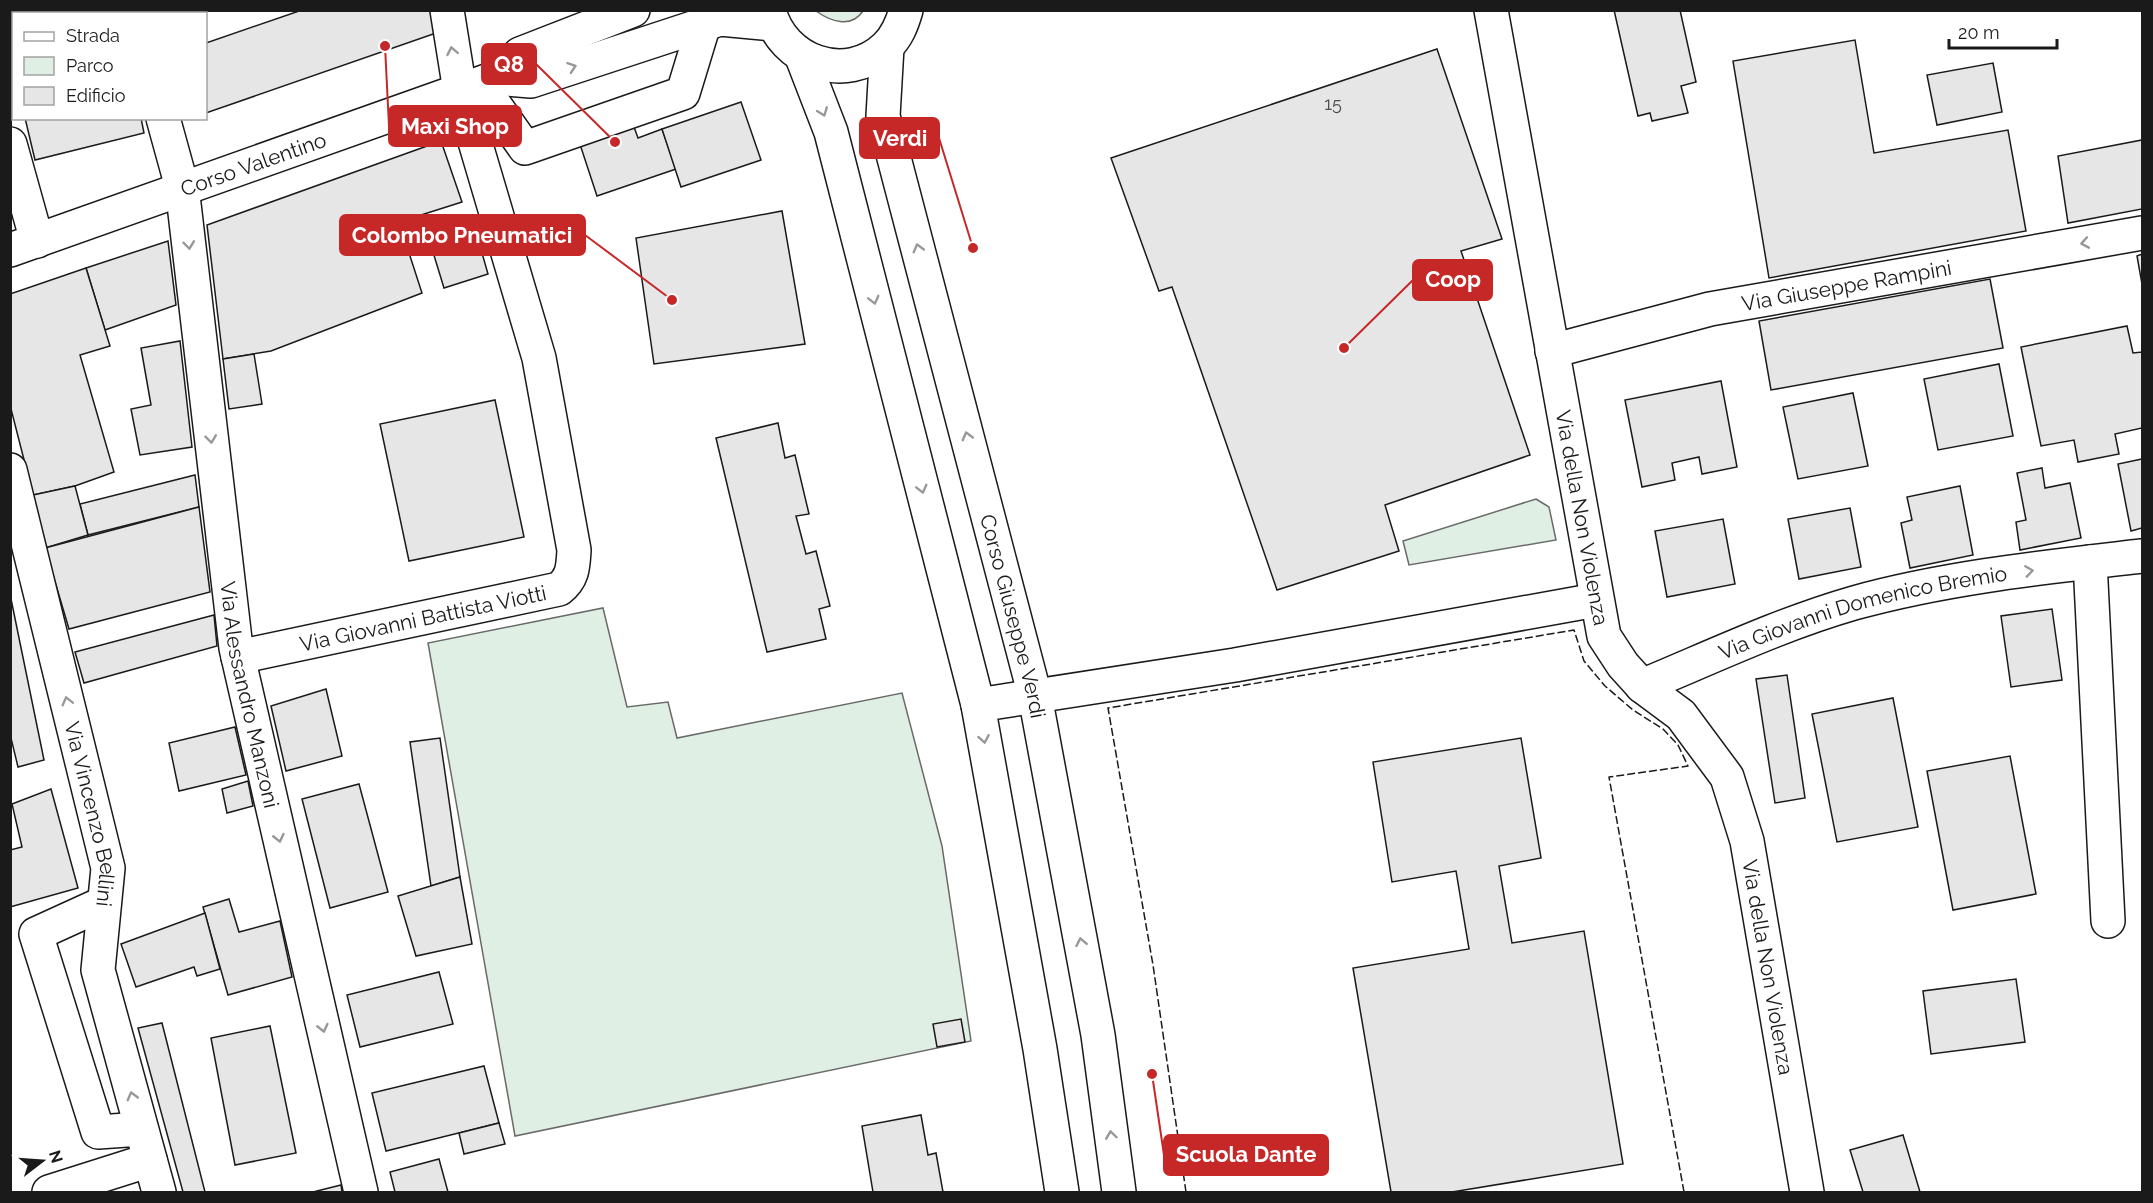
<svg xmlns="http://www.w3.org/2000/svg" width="2153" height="1203" viewBox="0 0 2153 1203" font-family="Raleway,sans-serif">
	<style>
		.green { fill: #e0efe3; stroke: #6a6a6a; stroke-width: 1.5 }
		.building { fill: #e6e6e6; stroke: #1a1a1a; stroke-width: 1.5 }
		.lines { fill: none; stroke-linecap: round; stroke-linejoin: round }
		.minor-casing { stroke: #1a1a1a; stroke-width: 36 }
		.major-casing { stroke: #1a1a1a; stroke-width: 36 }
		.minor { stroke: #fff; stroke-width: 33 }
		.major { stroke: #fff; stroke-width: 33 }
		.fence { stroke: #1a1a1a; stroke-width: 1.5; stroke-dasharray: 8 3; stroke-linecap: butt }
		.oneway { stroke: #989898 }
		.labels { text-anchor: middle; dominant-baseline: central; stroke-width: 4.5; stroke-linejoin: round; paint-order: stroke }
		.number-label { font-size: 18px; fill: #4d4d4d }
		.street-label { font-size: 21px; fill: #1a1a1a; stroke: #fff }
		.leader { fill: none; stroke: #c62828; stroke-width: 2 }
		.callout-dot { fill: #c62828; stroke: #fff; stroke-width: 2 }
		.callout { fill: #c62828; stroke: #c62828; stroke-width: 2 }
		.callout-label { font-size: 22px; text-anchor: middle; font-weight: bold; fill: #fff }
	</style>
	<rect width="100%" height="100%" fill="#fff"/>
	<g class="green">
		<path d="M816,11H863C851,29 830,21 816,11Z"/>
		<path d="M1536,499L1549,507L1556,540L1409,565L1403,541Z"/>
		<path d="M603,608L627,707L668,702L677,738L902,693L942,846L971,1041L515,1136L428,643Z"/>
	</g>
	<g class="building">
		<path d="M83,10H113L114,14H83Z"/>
		<path d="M302,10H433L439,32L206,113V43Z"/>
		<path d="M1614,10H1680L1696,82L1681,86L1688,113L1652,121L1650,113L1638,116Z"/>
		<path d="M1855,40L1874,153L2008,130L2026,231L1769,278L1733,61Z"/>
		<path d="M1437,49L1502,239L1461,251L1530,455L1385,505L1399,551L1277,590L1172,287L1159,291L1111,158Z"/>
		<path d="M1993,63L2002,112L1937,125L1927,75Z"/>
		<path d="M624,99L638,138L662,129L676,169L597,196L571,117Z"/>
		<path d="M741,102L761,160L681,187L662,129Z"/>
		<path d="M25,118H141L144,133L35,160Z"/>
		<path d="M2142,140V209L2068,223L2058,156Z"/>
		<path d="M441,141L462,202L399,222L422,293L271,351L223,359L207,225Z"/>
		<path d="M782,211L805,344L654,364L636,238Z"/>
		<path d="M474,225L488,274L444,288L429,239Z"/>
		<path d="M168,241L176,305L105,330L86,268Z"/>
		<path d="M2142,254V284L2137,256Z"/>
		<path d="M86,268L110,346L80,355L114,472L75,486L33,495L10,405V294Z"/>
		<path d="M1990,279L2003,348L1771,390L1759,321Z"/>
		<path d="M2127,326L2133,353L2142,352V428L2115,434L2119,454L2078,462L2074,440L2041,446L2021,347Z"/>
		<path d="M180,341L192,447L140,455L131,409L151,405L141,348Z"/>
		<path d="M254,354L262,404L229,409L223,359Z"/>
		<path d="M1999,364L2013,436L1938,450L1924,379Z"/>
		<path d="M1721,381L1737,467L1702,474L1699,457L1672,463L1675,480L1642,487L1625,400Z"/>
		<path d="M1853,393L1868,466L1798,479L1783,407Z"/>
		<path d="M495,400L524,537L409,561L380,424Z"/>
		<path d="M778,423L785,458L795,455L809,514L796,516L806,554L816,551L830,606L819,609L826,639L767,652L716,438Z"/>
		<path d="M2142,459V528L2131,531L2118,464Z"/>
		<path d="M2042,468L2045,488L2070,483L2081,538L2020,550L2016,522L2026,520L2017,473Z"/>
		<path d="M195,475L199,507L88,535L80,504Z"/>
		<path d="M75,486L88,535L45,548L33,495Z"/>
		<path d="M1960,486L1973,555L1910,568L1901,523L1912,520L1907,497Z"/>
		<path d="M199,507L210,592L69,629L45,548Z"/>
		<path d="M1850,508L1861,567L1799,579L1788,519Z"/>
		<path d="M1723,519L1735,584L1667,597L1655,531Z"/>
		<path d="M10,594L44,760L18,767L10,734Z"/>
		<path d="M2052,609L2062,680L2011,687L2001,616Z"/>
		<path d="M214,615L217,646L84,683L75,652Z"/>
		<path d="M1787,675L1805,798L1775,803L1756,679Z"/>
		<path d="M326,689L342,756L286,771L271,706Z"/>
		<path d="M1893,698L1918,827L1837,842L1812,714Z"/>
		<path d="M235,727L246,775L179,791L169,743Z"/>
		<path d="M440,738L460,877L431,886L410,742Z"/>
		<path d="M1521,738L1541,858L1499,866L1512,943L1584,931L1623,1164L1452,1192H1391L1353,968L1469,949L1456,871L1392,882L1373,762Z"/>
		<path d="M2010,756L2036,894L1953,910L1927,771Z"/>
		<path d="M248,781L253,806L227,813L222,789Z"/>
		<path d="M359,784L388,892L330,908L302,799Z"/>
		<path d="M51,789L78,888L10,907V850L22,847L12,804Z"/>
		<path d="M460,877L472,944L416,956L398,896Z"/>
		<path d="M229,899L239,932L280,921L292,977L228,995L203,907Z"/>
		<path d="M205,913L220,969L197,976L194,967L136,987L121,944Z"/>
		<path d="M439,972L453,1024L360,1047L347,995Z"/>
		<path d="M2016,979L2025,1042L1931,1054L1923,991Z"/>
		<path d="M961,1019L965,1042L937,1047L933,1024Z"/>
		<path d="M162,1023L205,1192H183L138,1028Z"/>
		<path d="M270,1026L296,1153L235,1165L211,1038Z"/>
		<path d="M484,1066L499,1123L386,1151L372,1093Z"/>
		<path d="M921,1115L928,1155L936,1153L943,1192H873L862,1126Z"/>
		<path d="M499,1123L505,1144L464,1154L459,1133Z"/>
		<path d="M1903,1135L1920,1192H1863L1850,1150Z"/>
		<path d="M439,1159L448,1192H395L390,1172Z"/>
		<path d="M341,1185L342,1192H313Z"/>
	</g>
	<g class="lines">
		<defs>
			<g id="minor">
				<path d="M137,10L138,14"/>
				<path id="s1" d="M1491,10L1604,636L1623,665L1642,686L1681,715L1727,777L1747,841L1807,1192"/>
				<path id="s2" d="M887,47L883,116L1035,696L1098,1035L1119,1192"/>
				<path d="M802,57L831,132L978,705L1040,1049L1062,1192"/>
				<path d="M480,84L525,148L683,93L704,24"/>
				<path id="s3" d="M163,118L182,187L236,648L361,1192"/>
				<path d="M10,144L37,241"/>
				<path id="s4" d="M1552,351L1710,309L2142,233"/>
				<path id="s5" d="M10,470L108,868L98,970L159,1192"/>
				<path d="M2090,562L2108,921"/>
				<path id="s6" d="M238,657L559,589C573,578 573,567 574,550L539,358L460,91L447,10"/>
				<path id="s7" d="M1642,686C1712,657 1781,624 1854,603C1948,577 2047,567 2142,556"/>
				<path d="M978,705L1235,665L1596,600"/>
				<path d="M104,903L36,934L98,1132L141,1129"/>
				<path d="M49,1192L150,1160"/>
			</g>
			<g id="major">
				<path d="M769,10C782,62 846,85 886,47C897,37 902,24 906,10"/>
				<path d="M495,78L520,54L633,10"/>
				<path id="s8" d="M10,250L495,78L531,81L720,19L773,24"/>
			</g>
		</defs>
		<use href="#minor" class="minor-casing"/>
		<use href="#major" class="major-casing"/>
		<use href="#minor" class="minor"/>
		<use href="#major" class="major"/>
		<path class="fence" d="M1186,1192L1153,965L1108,708L1574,630L1584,661L1605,686L1633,710L1663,729L1678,745L1688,766L1609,777L1684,1192"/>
	</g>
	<defs><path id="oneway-chevron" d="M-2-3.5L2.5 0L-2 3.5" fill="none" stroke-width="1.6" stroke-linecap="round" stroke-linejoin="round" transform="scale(1.5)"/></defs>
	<g class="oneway">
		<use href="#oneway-chevron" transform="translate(452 51) rotate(-101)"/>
		<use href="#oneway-chevron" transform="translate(572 67) rotate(-19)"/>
		<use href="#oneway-chevron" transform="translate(823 112) rotate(69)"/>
		<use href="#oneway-chevron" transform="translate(2085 243) rotate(170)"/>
		<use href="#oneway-chevron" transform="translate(189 245) rotate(83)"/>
		<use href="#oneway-chevron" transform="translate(918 248) rotate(-105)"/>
		<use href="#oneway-chevron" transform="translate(874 300) rotate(76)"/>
		<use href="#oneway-chevron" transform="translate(967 436) rotate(-105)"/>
		<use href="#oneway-chevron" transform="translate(211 439) rotate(83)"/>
		<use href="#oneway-chevron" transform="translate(922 489) rotate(76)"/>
		<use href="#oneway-chevron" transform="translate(2029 571) rotate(-8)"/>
		<use href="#oneway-chevron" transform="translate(67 701) rotate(-104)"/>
		<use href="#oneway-chevron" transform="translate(984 739) rotate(80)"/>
		<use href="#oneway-chevron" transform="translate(279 838) rotate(77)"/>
		<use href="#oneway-chevron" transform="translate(1081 942) rotate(-101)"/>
		<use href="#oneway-chevron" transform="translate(323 1028) rotate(77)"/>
		<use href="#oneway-chevron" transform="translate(132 1096) rotate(-105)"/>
		<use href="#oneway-chevron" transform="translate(1111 1135) rotate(-98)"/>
	</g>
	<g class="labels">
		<g class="number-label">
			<text x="1333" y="103">15</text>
		</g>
		<g class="street-label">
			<text stroke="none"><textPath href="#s8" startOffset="258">Corso Valentino</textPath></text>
			<text stroke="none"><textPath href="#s4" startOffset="302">Via Giuseppe Rampini</textPath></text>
			<text stroke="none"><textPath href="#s1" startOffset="516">Via della Non Violenza</textPath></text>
			<text stroke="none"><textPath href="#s7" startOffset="234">Via Giovanni Domenico Bremio</textPath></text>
			<text stroke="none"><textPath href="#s2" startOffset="586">Corso Giuseppe Verdi</textPath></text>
			<text stroke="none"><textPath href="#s6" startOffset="189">Via Giovanni Battista Viotti</textPath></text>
			<text stroke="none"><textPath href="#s3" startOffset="584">Via Alessandro Manzoni</textPath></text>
			<text stroke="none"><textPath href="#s5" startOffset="354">Via Vincenzo Bellini</textPath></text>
			<text stroke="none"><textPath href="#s1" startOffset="1020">Via della Non Violenza</textPath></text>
		</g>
	</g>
	<path class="leader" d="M615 142L536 64M385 46L389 126M973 248L939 138M672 300L585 235M1344 348L1413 280M1152 1074L1164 1155"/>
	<g class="callout-dot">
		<circle cx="615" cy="142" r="6"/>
		<circle cx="385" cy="46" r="6"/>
		<circle cx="973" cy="248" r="6"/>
		<circle cx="672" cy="300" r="6"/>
		<circle cx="1344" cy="348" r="6"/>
		<circle cx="1152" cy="1074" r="6"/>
	</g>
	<g class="callout">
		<rect x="482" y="44" width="54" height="40" rx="6"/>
		<rect x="389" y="106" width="132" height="40" rx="6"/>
		<rect x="860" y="118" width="79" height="40" rx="6"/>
		<rect x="340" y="215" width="245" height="40" rx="6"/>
		<rect x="1413" y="260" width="79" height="40" rx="6"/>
		<rect x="1164" y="1135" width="164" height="40" rx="6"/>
	</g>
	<g class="callout-label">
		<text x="509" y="72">Q8</text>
		<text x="455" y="134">Maxi Shop</text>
		<text x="900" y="146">Verdi</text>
		<text x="462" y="243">Colombo Pneumatici</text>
		<text x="1453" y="287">Coop</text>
		<text x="1246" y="1162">Scuola Dante</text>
	</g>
	<rect width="2153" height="1203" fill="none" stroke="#1a1a1a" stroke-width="24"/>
	<rect x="12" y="12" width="195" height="108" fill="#ffffff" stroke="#a3a3a3" stroke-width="1.5"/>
	<rect x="24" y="32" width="30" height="9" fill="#ffffff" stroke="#a3a3a3" stroke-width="1.5"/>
	<text x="66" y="42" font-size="18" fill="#1a1a1a">Strada</text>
	<rect x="24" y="57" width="30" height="18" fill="#e0efe3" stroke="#a3a3a3" stroke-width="1.5"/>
	<text x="66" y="72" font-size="18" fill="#1a1a1a">Parco</text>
	<rect x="24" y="87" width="30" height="18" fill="#e6e6e6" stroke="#a3a3a3" stroke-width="1.5"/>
	<text x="66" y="102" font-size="18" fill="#1a1a1a">Edificio</text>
	<g transform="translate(42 1161) rotate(73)" stroke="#ffffff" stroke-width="4.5" paint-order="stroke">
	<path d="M0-4.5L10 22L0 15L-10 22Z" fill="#1a1a1a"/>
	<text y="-9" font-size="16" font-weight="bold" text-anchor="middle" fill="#1a1a1a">N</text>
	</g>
	<path d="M1949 39v9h108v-9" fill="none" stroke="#1a1a1a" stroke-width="3"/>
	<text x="1958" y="39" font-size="18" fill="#1a1a1a" stroke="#ffffff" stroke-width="4.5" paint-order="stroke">20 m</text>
</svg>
